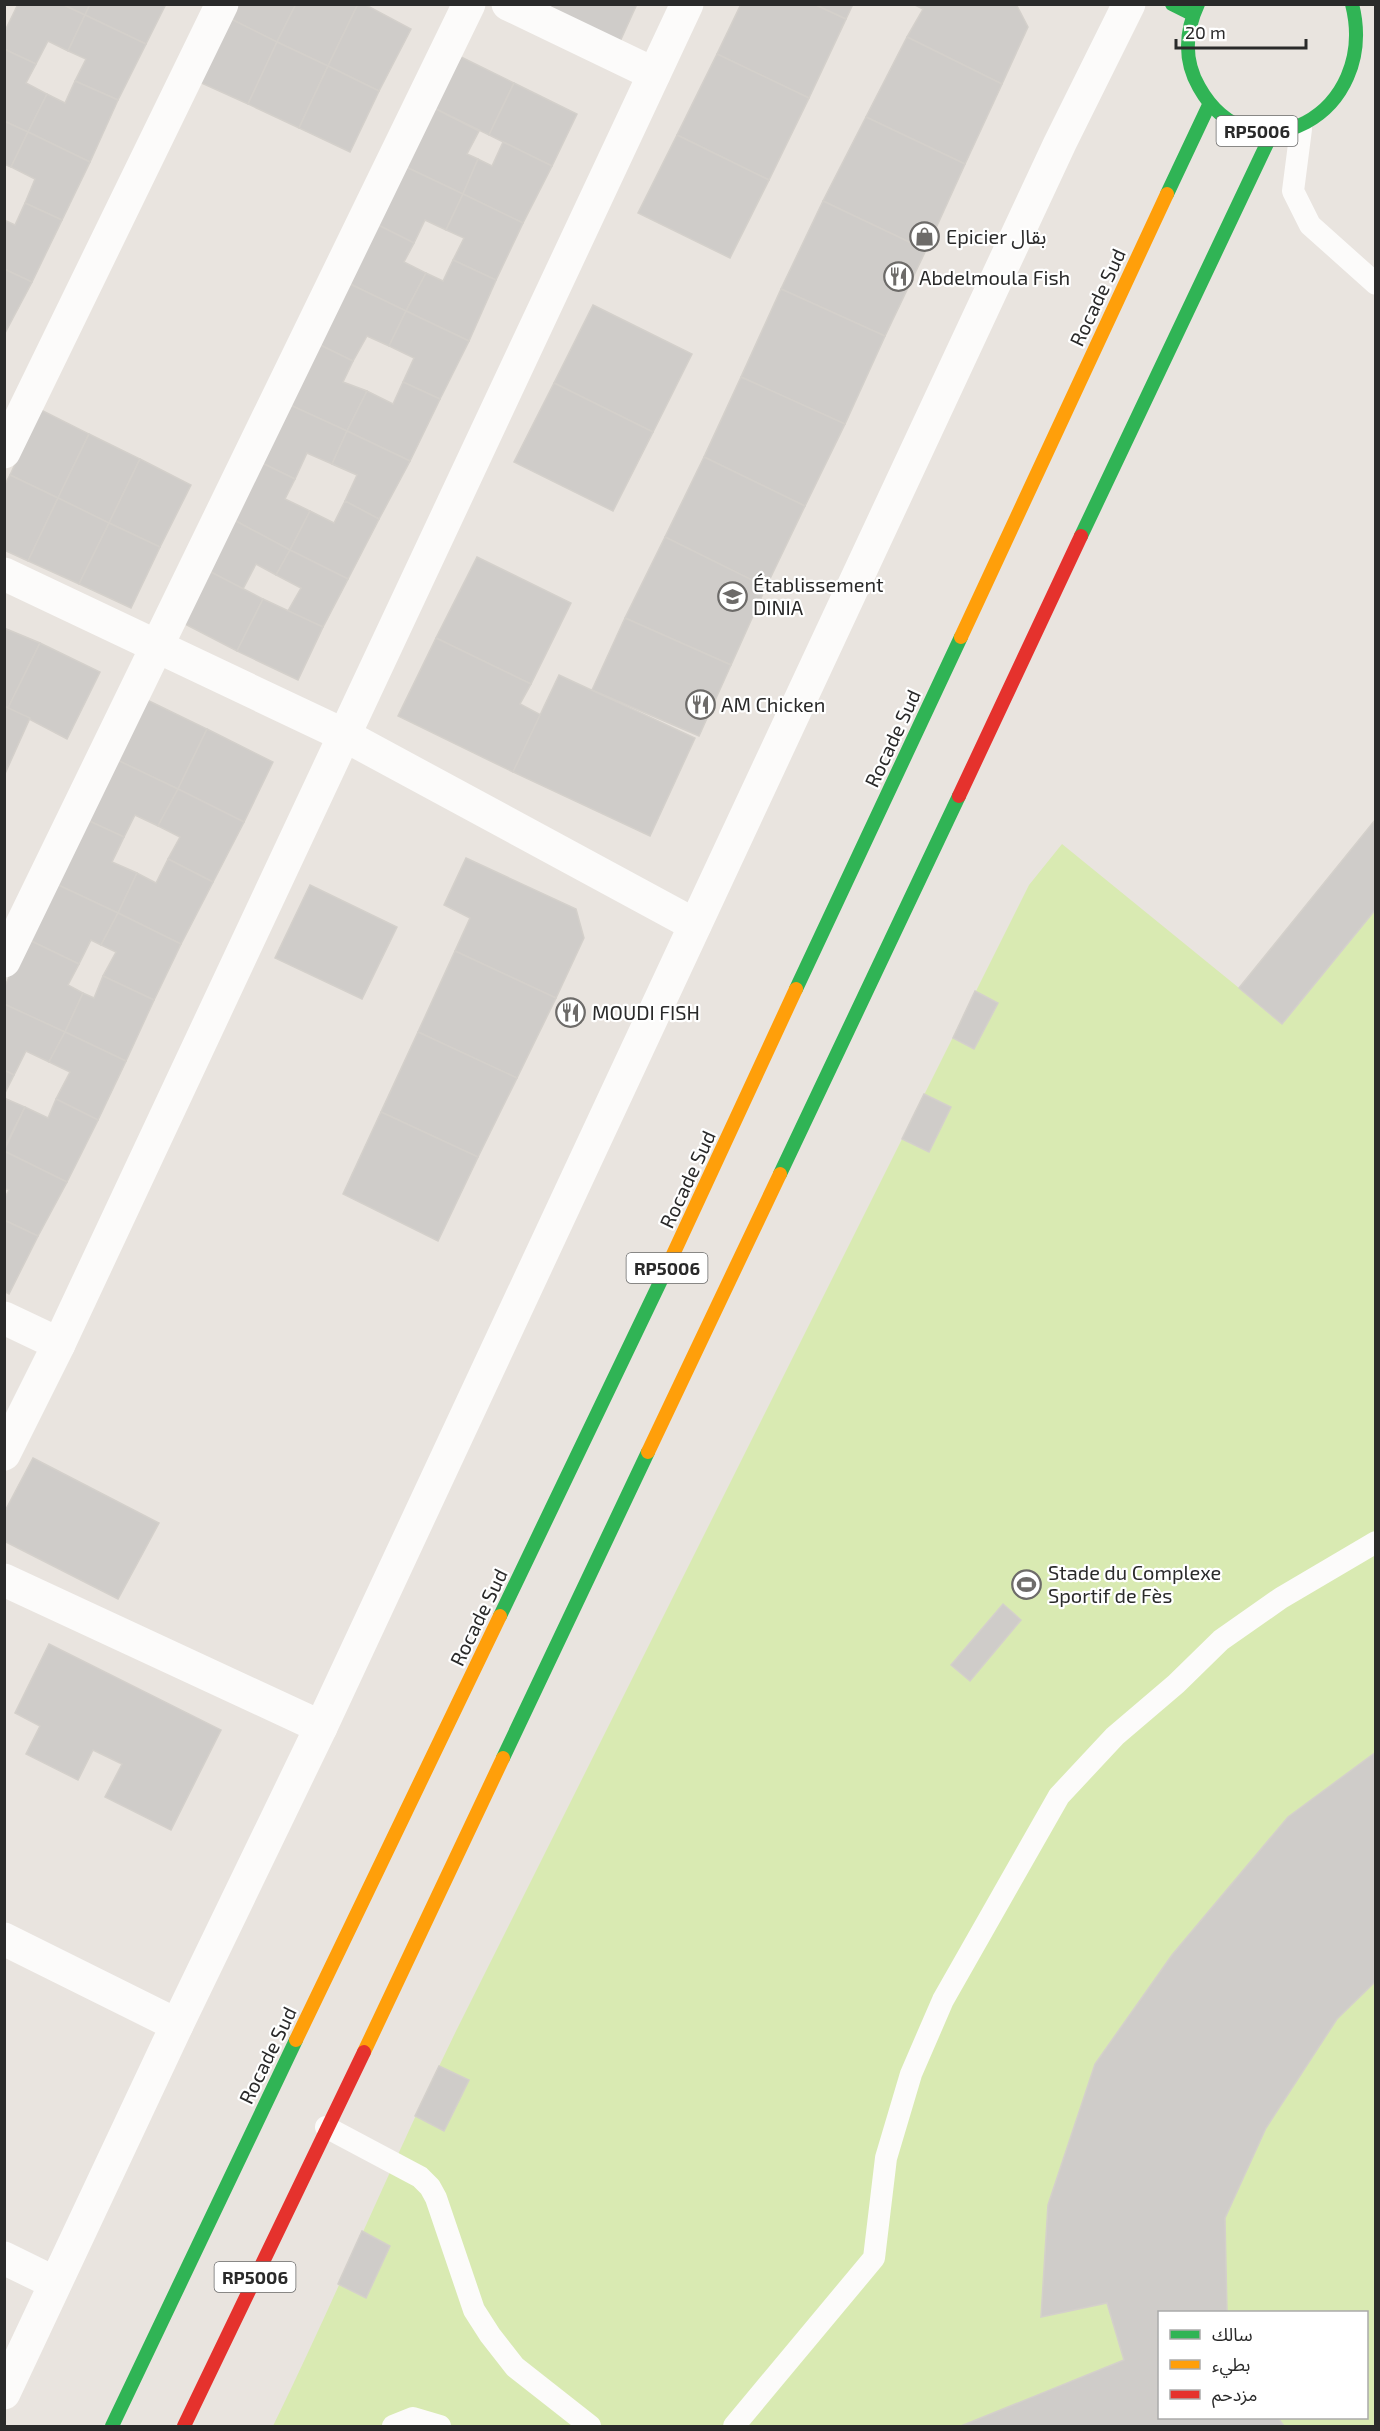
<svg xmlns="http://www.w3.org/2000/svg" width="1380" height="2431" viewBox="0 0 1380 2431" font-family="'Exo 2','Noto Sans Arabic',sans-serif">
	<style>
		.pitch { fill: #d9eab2; fill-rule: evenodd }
		.building { fill: #cfccc9; stroke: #d4d0cb; stroke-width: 1.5 }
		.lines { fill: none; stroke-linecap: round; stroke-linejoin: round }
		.lane { stroke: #fcfbfa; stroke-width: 22 }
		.street { stroke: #fcfbfa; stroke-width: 33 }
		.fast { stroke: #30b455; stroke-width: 14 }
		.slow { stroke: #ff9f0a; stroke-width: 14 }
		.jam { stroke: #e5322d; stroke-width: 14 }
		.labels { text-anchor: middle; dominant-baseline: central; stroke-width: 4.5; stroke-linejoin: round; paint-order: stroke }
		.shield { fill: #fff; stroke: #6a6a6a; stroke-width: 1.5 }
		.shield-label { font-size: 18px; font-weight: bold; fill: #2a2a2a }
		.poi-label { font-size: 20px; fill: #2a2a2a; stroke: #fff; text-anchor: start }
		.street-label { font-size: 20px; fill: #2a2a2a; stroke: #fff }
	</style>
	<rect width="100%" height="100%" fill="#e9e4df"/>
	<path class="pitch" d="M1375,820V2426H273C337,2295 393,2160 457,2029L1029,885L1062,844L1239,988ZM1160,2312H1366V2418H1160Z"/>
	<g class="building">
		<path d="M18,4H62L85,15L68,51L48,41L36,64L4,49V33Z"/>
		<path d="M62,4H90L85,15Z"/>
		<path d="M90,4H166L146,44L85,15Z"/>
		<path d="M235,4H296L277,42L229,18Z"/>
		<path d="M296,4H358L328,66L277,42Z"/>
		<path d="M358,4H364L411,29L379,91L328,66Z"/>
		<path d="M534,4H637L618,46Z"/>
		<path d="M741,4H814L846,19L809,98L717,54Z"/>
		<path d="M814,4H853L846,19Z"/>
		<path d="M913,4H1016L1028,27L1002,84L907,37L923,9Z"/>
		<path d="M85,15L146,44L118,100L75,81L86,59L68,51Z"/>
		<path d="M229,18L277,42L248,104L199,82Z"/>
		<path d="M907,37L1002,84L965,164L866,117Z"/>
		<path d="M277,42L328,66L299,128L248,104Z"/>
		<path d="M4,49L36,64L26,83L47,94L28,132L4,121Z"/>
		<path d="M717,54L809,98L769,180L677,135Z"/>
		<path d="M457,55L514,83L489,135L432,107Z"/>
		<path d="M328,66L379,91L350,152L299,128Z"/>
		<path d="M75,81L118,100L90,162L28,132L47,94L65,103Z"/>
		<path d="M514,83L577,114L552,166L489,135Z"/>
		<path d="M432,107L479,131L467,154L478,159L463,194L404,166Z"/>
		<path d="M866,117L965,164L926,250L823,201Z"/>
		<path d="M4,121L28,132L11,167L4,164Z"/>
		<path d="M28,132L90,162L62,220L25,203L35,179L11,167Z"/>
		<path d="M677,135L769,180L730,258L638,213Z"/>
		<path d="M503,142L552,166L523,223L463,194L478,159L492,166Z"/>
		<path d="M404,166L463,194L446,230L425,220L414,243L376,224Z"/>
		<path d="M463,194L523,223L496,280L453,260L464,238L446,230Z"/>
		<path d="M823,201L926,250L885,336L781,289Z"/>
		<path d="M25,203L62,220L32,282L4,269V220L15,225Z"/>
		<path d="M376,224L414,243L404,262L426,273L406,311L346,282Z"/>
		<path d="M453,260L496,280L469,341L406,311L426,273L443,281Z"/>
		<path d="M4,269L32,282L4,335Z"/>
		<path d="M346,282L406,311L389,346L367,336L353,361L316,343Z"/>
		<path d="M781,289L885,336L845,424L741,377Z"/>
		<path d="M593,305L692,354L653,432L554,383Z"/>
		<path d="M406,311L469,341L440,399L403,382L414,358L389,346Z"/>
		<path d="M316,343L353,361L343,382L367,391L347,431L288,404Z"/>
		<path d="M741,377L845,424L805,506L704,457Z"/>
		<path d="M403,382L440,399L410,461L347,431L367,391L393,404Z"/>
		<path d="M554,383L653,432L613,511L514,462Z"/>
		<path d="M288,404L347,431L332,464L307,453L295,479L262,463Z"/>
		<path d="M41,410L89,434L58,498L10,475Z"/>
		<path d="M347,431L410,461L379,519L345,501L357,475L332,464Z"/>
		<path d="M89,434L140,459L109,523L58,498Z"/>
		<path d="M704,457L805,506L766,587L665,537Z"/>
		<path d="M140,459L191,485L160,547L109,523Z"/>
		<path d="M262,463L295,479L285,499L310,511L290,550L234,520Z"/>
		<path d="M10,475L58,498L28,561L4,550V486Z"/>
		<path d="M58,498L109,523L79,584L28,561Z"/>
		<path d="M345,501L379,519L348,579L290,550L310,511L334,523Z"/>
		<path d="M234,520L290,550L276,575L256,564L243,589L207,570Z"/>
		<path d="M109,523L160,547L131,608L79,584Z"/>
		<path d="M665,537L766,587L731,665L625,618Z"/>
		<path d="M290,550L348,579L323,627L288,611L301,588L276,575Z"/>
		<path d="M477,557L571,603L531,684L436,638Z"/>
		<path d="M207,570L263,599L237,651L179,621Z"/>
		<path d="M263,599L323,627L298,680L237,651Z"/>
		<path d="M625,618L731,665L699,736L592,690Z"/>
		<path d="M4,628L40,643L8,708L4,706Z"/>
		<path d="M436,638L531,684L520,704L541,715L513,772L398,716Z"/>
		<path d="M40,643L100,672L67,739L8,708Z"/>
		<path d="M559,675L695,738L650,836L513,772Z"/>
		<path d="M145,699L207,729L178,789L115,759Z"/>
		<path d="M4,706L30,718L4,776Z"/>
		<path d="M207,729L273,762L244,822L178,789Z"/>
		<path d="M115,759L178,789L158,826L135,815L124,837L85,819Z"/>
		<path d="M178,789L244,822L213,882L168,859L180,837L158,826Z"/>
		<path d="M85,819L124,837L112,862L137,873L118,913L54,883Z"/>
		<path d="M1375,820L1376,909L1282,1024L1239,988Z"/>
		<path d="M466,858L576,909L584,938L556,998L455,951L470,918L444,905Z"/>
		<path d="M168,859L213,882L181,944L118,913L137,873L156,883Z"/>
		<path d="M54,883L118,913L101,945L91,940L79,964L27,939Z"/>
		<path d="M310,885L397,927L362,999L275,958Z"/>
		<path d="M118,913L181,944L154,1000L103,976L116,952L101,945Z"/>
		<path d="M27,939L79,964L68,985L83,993L65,1032L4,1004V988Z"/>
		<path d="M455,951L556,998L517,1078L418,1032Z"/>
		<path d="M103,976L154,1000L126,1061L65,1032L83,993L94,998Z"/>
		<path d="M975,991L998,1003L974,1049L953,1038Z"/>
		<path d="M4,1004L65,1032L49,1062L26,1051L14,1075L4,1070Z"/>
		<path d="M65,1032L126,1061L98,1120L56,1099L70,1072L49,1062Z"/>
		<path d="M418,1032L517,1078L478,1157L381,1112Z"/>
		<path d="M4,1070L14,1075L4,1095Z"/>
		<path d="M924,1094L951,1107L929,1152L902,1139Z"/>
		<path d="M4,1098L25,1107L4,1148Z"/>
		<path d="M56,1099L98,1120L67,1182L4,1151L25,1107L48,1118Z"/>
		<path d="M381,1112L478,1157L438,1241L343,1194Z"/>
		<path d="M4,1151L67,1182L38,1236L4,1220V1199L9,1190L4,1188Z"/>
		<path d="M4,1220L38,1236L9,1294L4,1291Z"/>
		<path d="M33,1458L159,1523L118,1599L4,1541V1513Z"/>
		<path d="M1003,1604L1021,1620L970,1681L951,1665Z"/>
		<path d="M49,1644L221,1730L171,1830L105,1797L122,1764L93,1750L78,1780L26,1754L40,1726L15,1713Z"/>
		<path d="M1376,1752V1981L1337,2019L1266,2128L1225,2218L1227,2312H1160V2418H1278L1284,2426H961L1124,2360L1107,2303L1041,2317L1048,2205L1095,2064L1172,1955L1288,1817Z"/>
		<path d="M439,2066L469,2080L444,2131L415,2116Z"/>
		<path d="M362,2231L390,2246L366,2298L338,2284Z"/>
	</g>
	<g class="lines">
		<g class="lane">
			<path d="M1301,129L1293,191L1310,225L1376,284"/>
			<path d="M326,2127L420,2177L430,2187L436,2198L474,2310L490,2335L515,2367L590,2426"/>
			<path d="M393,2426L413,2418L440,2426"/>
			<path d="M734,2426L874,2258L886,2158L911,2074L943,2000L1059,1796L1115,1736L1176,1684L1221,1640L1281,1598L1376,1542"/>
		</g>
		<g class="street">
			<path d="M508,4L654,74"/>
			<path d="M4,452L222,4"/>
			<path d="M4,574L344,735L695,925"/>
			<path d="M4,961L469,4"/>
			<path d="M4,1318L59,1344"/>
			<path d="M4,1454L59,1344L687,4"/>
			<path d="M4,1580L321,1727"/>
			<path d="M4,1939L177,2025"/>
			<path d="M4,2258L55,2283"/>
			<path d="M4,2393L177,2025L321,1727L1060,143L1129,4"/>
		</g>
		<g class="fast">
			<path d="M1172,4L1192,14"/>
			<path d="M1198,4C1185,32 1184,61 1199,87C1252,182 1380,114 1352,4"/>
			<path d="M1167,194L1209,105"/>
			<path d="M1081,536L1272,133"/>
			<path d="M796,989L961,637"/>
			<path d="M780,1174L959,796"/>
			<path d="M500,1616L664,1274"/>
			<path d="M503,1758L648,1452"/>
			<path d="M112,2426L296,2040"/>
		</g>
		<g class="slow">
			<path d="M961,637L1167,194"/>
			<path d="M664,1274L796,989"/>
			<path d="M648,1452L780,1174"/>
			<path d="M296,2040L500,1616"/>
			<path d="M364,2052L503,1758"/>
		</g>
		<g class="jam">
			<path d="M959,796L1081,536"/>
			<path d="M184,2426L364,2052"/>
		</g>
	</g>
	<defs>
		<symbol id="shop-ring" viewBox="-11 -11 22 22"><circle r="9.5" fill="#fff" stroke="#6d6b69" stroke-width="1.5"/><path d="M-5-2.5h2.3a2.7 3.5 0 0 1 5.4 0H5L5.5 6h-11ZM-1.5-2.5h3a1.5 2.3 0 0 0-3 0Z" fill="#6d6b69"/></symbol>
		<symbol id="restaurant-ring" viewBox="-11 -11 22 22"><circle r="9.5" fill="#fff" stroke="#6d6b69" stroke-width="1.5"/><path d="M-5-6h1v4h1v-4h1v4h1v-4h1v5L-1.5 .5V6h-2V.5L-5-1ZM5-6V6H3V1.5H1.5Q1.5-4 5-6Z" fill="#6d6b69"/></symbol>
		<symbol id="school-ring" viewBox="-11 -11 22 22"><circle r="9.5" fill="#fff" stroke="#6d6b69" stroke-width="1.5"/><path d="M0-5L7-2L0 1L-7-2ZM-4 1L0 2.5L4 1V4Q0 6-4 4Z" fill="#6d6b69"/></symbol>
		<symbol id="stadium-ring" viewBox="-11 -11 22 22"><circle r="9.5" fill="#fff" stroke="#6d6b69" stroke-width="1.5"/><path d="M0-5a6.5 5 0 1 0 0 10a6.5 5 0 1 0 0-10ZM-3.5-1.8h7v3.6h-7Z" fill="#6d6b69"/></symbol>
	</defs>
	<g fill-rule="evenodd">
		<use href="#shop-ring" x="908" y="220" width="33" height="33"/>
		<use href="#restaurant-ring" x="882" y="260" width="33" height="33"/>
		<use href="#school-ring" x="716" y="580" width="33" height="33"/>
		<use href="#restaurant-ring" x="684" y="688" width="33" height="33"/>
		<use href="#restaurant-ring" x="554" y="996" width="33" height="33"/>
		<use href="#stadium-ring" x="1010" y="1568" width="33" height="33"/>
	</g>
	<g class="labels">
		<g class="shield">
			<rect x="1216.5" y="116" width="81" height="30" rx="4.5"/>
			<rect x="626.5" y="1253" width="81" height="30" rx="4.5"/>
			<rect x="214.5" y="2262" width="81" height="30" rx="4.5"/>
		</g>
		<g class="shield-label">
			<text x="1257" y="131">RP5006</text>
			<text x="667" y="1268">RP5006</text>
			<text x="255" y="2277">RP5006</text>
		</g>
		<g class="poi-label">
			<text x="946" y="236">Epicier بقال</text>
			<text x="919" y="277">Abdelmoula Fish</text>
			<text x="753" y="584">Établissement<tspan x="753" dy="23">DINIA</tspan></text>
			<text x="721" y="704">AM Chicken</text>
			<text x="592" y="1012">MOUDI FISH</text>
			<text x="1048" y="1572">Stade du Complexe<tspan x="1048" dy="23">Sportif de Fès</tspan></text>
		</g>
		<g class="street-label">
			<text transform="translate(1097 297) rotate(-65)">Rocade Sud</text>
			<text transform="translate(892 738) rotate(-65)">Rocade Sud</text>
			<text transform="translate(687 1179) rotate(-65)">Rocade Sud</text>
			<text transform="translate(478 1617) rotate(-64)">Rocade Sud</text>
			<text transform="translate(267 2055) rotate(-64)">Rocade Sud</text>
		</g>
	</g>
	<rect width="1380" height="2431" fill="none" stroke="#2a2a2a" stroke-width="12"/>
	<rect x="1158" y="2311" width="210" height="108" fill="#ffffff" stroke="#aaaaaa" stroke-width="1.5"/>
	<rect x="1170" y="2330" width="30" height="9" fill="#30b455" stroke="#aaaaaa" stroke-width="1.5"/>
	<text x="1212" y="2341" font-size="18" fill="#2a2a2a">سالك</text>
	<rect x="1170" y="2360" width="30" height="9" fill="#ff9f0a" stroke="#aaaaaa" stroke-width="1.5"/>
	<text x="1212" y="2371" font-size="18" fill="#2a2a2a">بطيء</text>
	<rect x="1170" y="2390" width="30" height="9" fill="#e5322d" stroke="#aaaaaa" stroke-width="1.5"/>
	<text x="1212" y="2401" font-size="18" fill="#2a2a2a">مزدحم</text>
	<path d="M1176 39v9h130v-9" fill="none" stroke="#2a2a2a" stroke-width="3"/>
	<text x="1185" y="39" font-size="18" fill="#2a2a2a" stroke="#ffffff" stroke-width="4.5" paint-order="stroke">20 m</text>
</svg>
